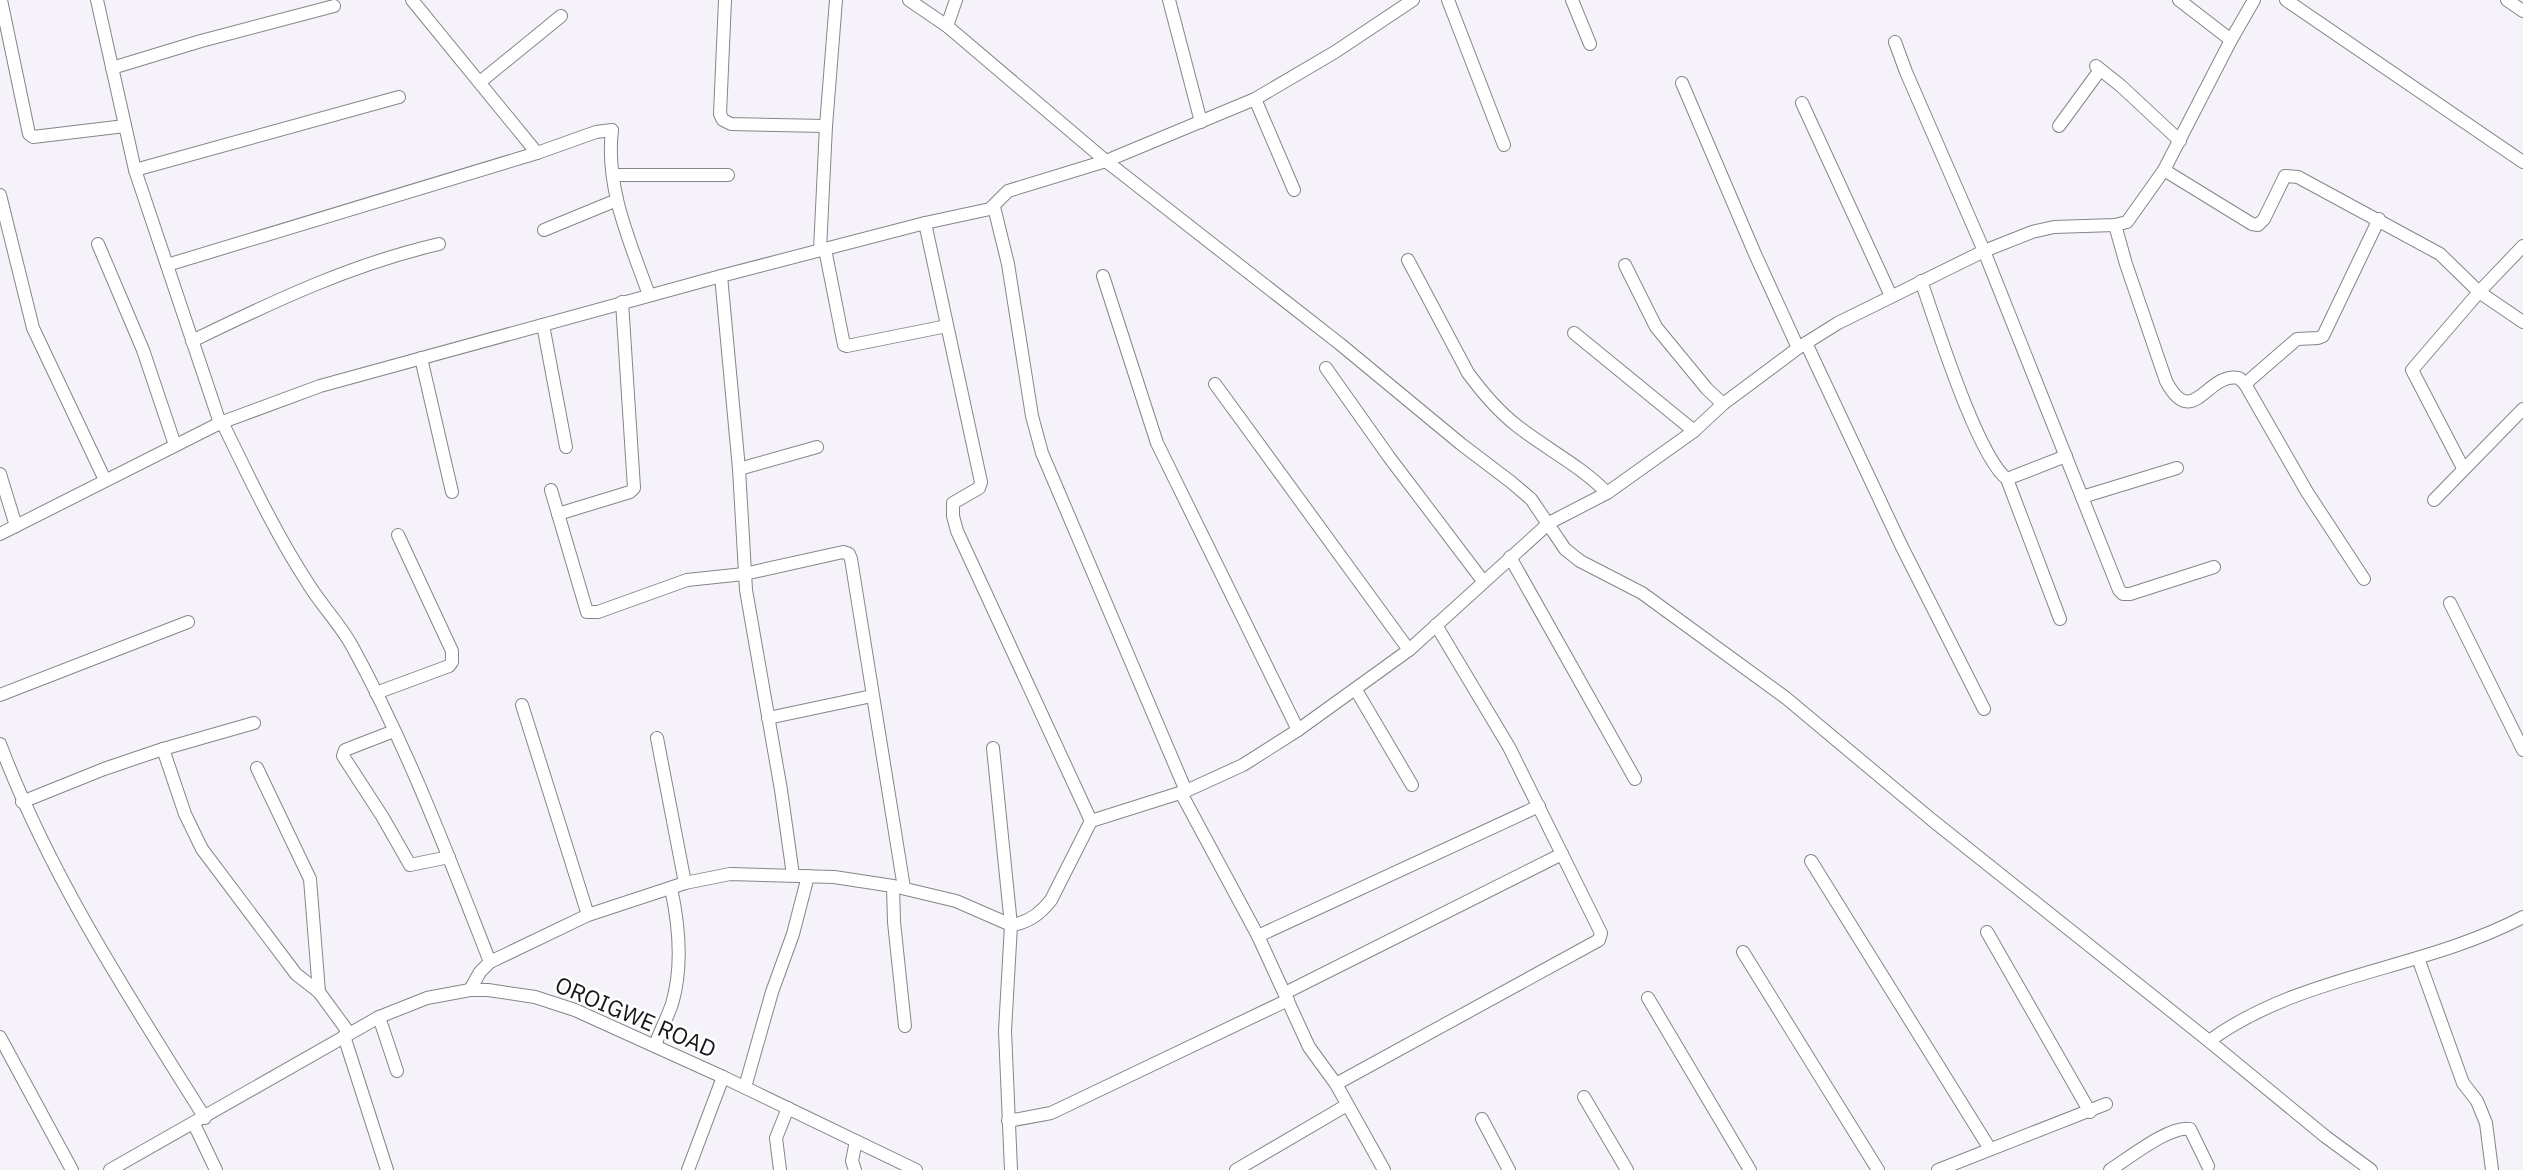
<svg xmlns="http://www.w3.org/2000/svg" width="2523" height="1170" viewBox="0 0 2523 1170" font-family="'IBM Plex Sans',sans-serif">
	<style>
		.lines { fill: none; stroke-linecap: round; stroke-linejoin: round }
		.minor-casing { stroke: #868589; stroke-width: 14 }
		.minor { stroke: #fff; stroke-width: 12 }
		.labels { text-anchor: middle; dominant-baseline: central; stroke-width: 5; stroke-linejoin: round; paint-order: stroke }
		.street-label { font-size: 23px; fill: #171618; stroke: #fff }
	</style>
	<rect width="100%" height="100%" fill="#f5f3f9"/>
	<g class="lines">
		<defs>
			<g id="minor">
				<path d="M1,0L29,134L33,137L125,126"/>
				<path d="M97,0L135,170L220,423"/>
				<path d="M412,0L537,153"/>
				<path d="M725,0L720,114L723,120L731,124L826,126"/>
				<path d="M909,0L947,26L1106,161L1340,344L1461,444L1511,482L1531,499L1565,549L1580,561L1642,593L1786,698L1932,820L2209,1041L2326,1137L2371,1170"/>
				<path d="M1169,0L1201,122"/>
				<path d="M1448,0L1504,145"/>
				<path d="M1572,0L1590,44"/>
				<path d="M2179,0L2231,40"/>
				<path d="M2286,0L2523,162"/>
				<path d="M2507,0L2523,11"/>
				<path d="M947,26L956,0"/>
				<path d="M1895,42L1906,72L1984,251L2119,590L2123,594H2130L2214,567"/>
				<path d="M2096,66L2121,86L2180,141"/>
				<path d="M112,68L201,41L334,6"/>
				<path d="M480,82L561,16"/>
				<path d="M1682,83L1755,254L1798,348"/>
				<path d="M1255,99L1294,190"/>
				<path d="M1802,103L1891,296"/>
				<path d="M2059,126L2100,70"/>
				<path d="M135,170L399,97"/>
				<path d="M2164,170L2252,224L2258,225L2264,219L2285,176L2298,177L2440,254L2479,292L2523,322"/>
				<path d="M613,175H728"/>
				<path d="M0,195L33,328L105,480"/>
				<path d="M994,207L1008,264L1032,416L1042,453L1186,791"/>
				<path d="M925,223L981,482L979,488L953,503V516L957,531L1091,821"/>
				<path d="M2115,225L2126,264L2166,381C2193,432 2207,371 2239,378L2245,384L2307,492L2364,579"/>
				<path d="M544,230L617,200"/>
				<path d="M98,244L143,350L175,445"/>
				<path d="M825,249L844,345L847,346L947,326"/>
				<path d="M820,250L826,126L836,0"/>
				<path d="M1408,260L1468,373C1482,392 1497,410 1516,425C1546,449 1580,465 1607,493"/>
				<path d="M167,265L537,153L596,132L612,130C605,187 630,242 649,295"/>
				<path d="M1625,265L1656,327L1707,389L1723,404"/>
				<path d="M721,276L739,469L746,590L781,790L793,875"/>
				<path d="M1103,276L1157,443L1298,730"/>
				<path d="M1921,281C1936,323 1977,456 2007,479L2066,456"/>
				<path d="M543,325L566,447"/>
				<path d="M1574,333L1694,431"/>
				<path d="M192,341C272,302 352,264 439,244"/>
				<path d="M1806,343L1901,545L1984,709"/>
				<path d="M421,358L452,492"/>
				<path d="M1326,368L1389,457L1483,581"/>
				<path d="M1215,384L1409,650"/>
				<path d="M2245,384L2297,339L2318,338L2323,336L2379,219"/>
				<path d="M222,422C249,477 275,533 309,585C322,606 340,624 352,646C407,746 448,855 490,962"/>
				<path d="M2463,468L2412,370L2479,292L2523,246"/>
				<path d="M739,469L817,447"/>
				<path d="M0,474L16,526"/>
				<path d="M2007,479L2060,619"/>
				<path d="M551,490L587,612H598L687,580L744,574L843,552L849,554L851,559L904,888"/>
				<path d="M2082,497L2177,468"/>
				<path d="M2434,500L2523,409"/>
				<path d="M558,514L630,492L634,488L622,302"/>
				<path d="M0,534L220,423L320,386L721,276L925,223L990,209L1008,191L1106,161L1255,99L1335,52L1413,0"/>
				<path d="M1510,557L1635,779"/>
				<path d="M2450,603L2523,750"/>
				<path d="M1356,690L1412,785"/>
				<path d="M376,693L449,666L452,662V651L398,535"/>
				<path d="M0,695L188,622"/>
				<path d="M522,705L588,915"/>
				<path d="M768,718L872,696"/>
				<path d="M394,731L345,750L343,756L382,816L410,865L449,857"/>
				<path d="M657,738L685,883"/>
				<path d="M0,744C51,878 129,997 205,1118"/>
				<path d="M993,748L1011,925L1005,1031L1011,1170"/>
				<path d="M163,749L185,814L202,849L296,974L319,992L349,1033"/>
				<path d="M257,768L310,879L319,992"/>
				<path d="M1181,793L1258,936L1309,1047L1336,1084L1384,1170"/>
				<path d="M22,802L104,769L163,749L254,723"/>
				<path d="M1811,861L1990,1149"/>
				<path d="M893,886L894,922L905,1026"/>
				<path d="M1987,932L2090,1112"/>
				<path d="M1258,936L1539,806"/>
				<path d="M1743,952L1878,1170"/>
				<path d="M2418,958L2463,1083L2477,1101L2486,1123L2492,1170"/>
				<path d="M470,990L480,972L490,962L588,915L685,883L730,874L834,877L893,886L956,901L1011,925C1028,923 1041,913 1051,900L1091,821L1186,791L1243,765L1298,730L1409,650L1549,523L1607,493L1694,431L1723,404L1798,348L1838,323L1984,251L2032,232L2054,227L2115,225L2127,222L2164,170L2231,40L2254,0"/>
				<path d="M1285,993L1562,854"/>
				<path d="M1648,998L1750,1170"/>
				<path d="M379,1017L397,1071"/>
				<path d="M344,1036L387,1170"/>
				<path d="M0,1037L72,1170"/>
				<path d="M2209,1041C2301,974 2423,970 2523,917"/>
				<path d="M655,1045C660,1032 667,1018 672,1004C683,967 679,925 671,888"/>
				<path d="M1336,1084L1599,940L1601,933L1509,747L1436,625"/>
				<path d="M745,1087L772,992L793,934L808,876"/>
				<path d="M1584,1097L1627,1170"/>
				<path d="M1482,1119L1509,1170"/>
				<path d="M1008,1121L1051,1113L1288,1000"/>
				<path d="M194,1124L216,1170"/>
				<path d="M110,1170L379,1017L427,998L470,990H488L535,997L575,1010L723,1077L916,1170"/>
				<path d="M688,1170L723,1077"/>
				<path d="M780,1170L776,1138L788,1108"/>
				<path d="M855,1170L852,1161L856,1141"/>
				<path d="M1236,1170L1347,1105"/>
				<path d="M1938,1170L2106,1104"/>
				<path d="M2110,1170C2129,1158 2170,1125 2190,1129L2208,1166"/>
			</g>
		</defs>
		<use href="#minor" class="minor-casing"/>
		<use href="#minor" class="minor"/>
	</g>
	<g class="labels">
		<g class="street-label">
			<text transform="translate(636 1016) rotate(23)">OROIGWE ROAD</text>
		</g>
	</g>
</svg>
